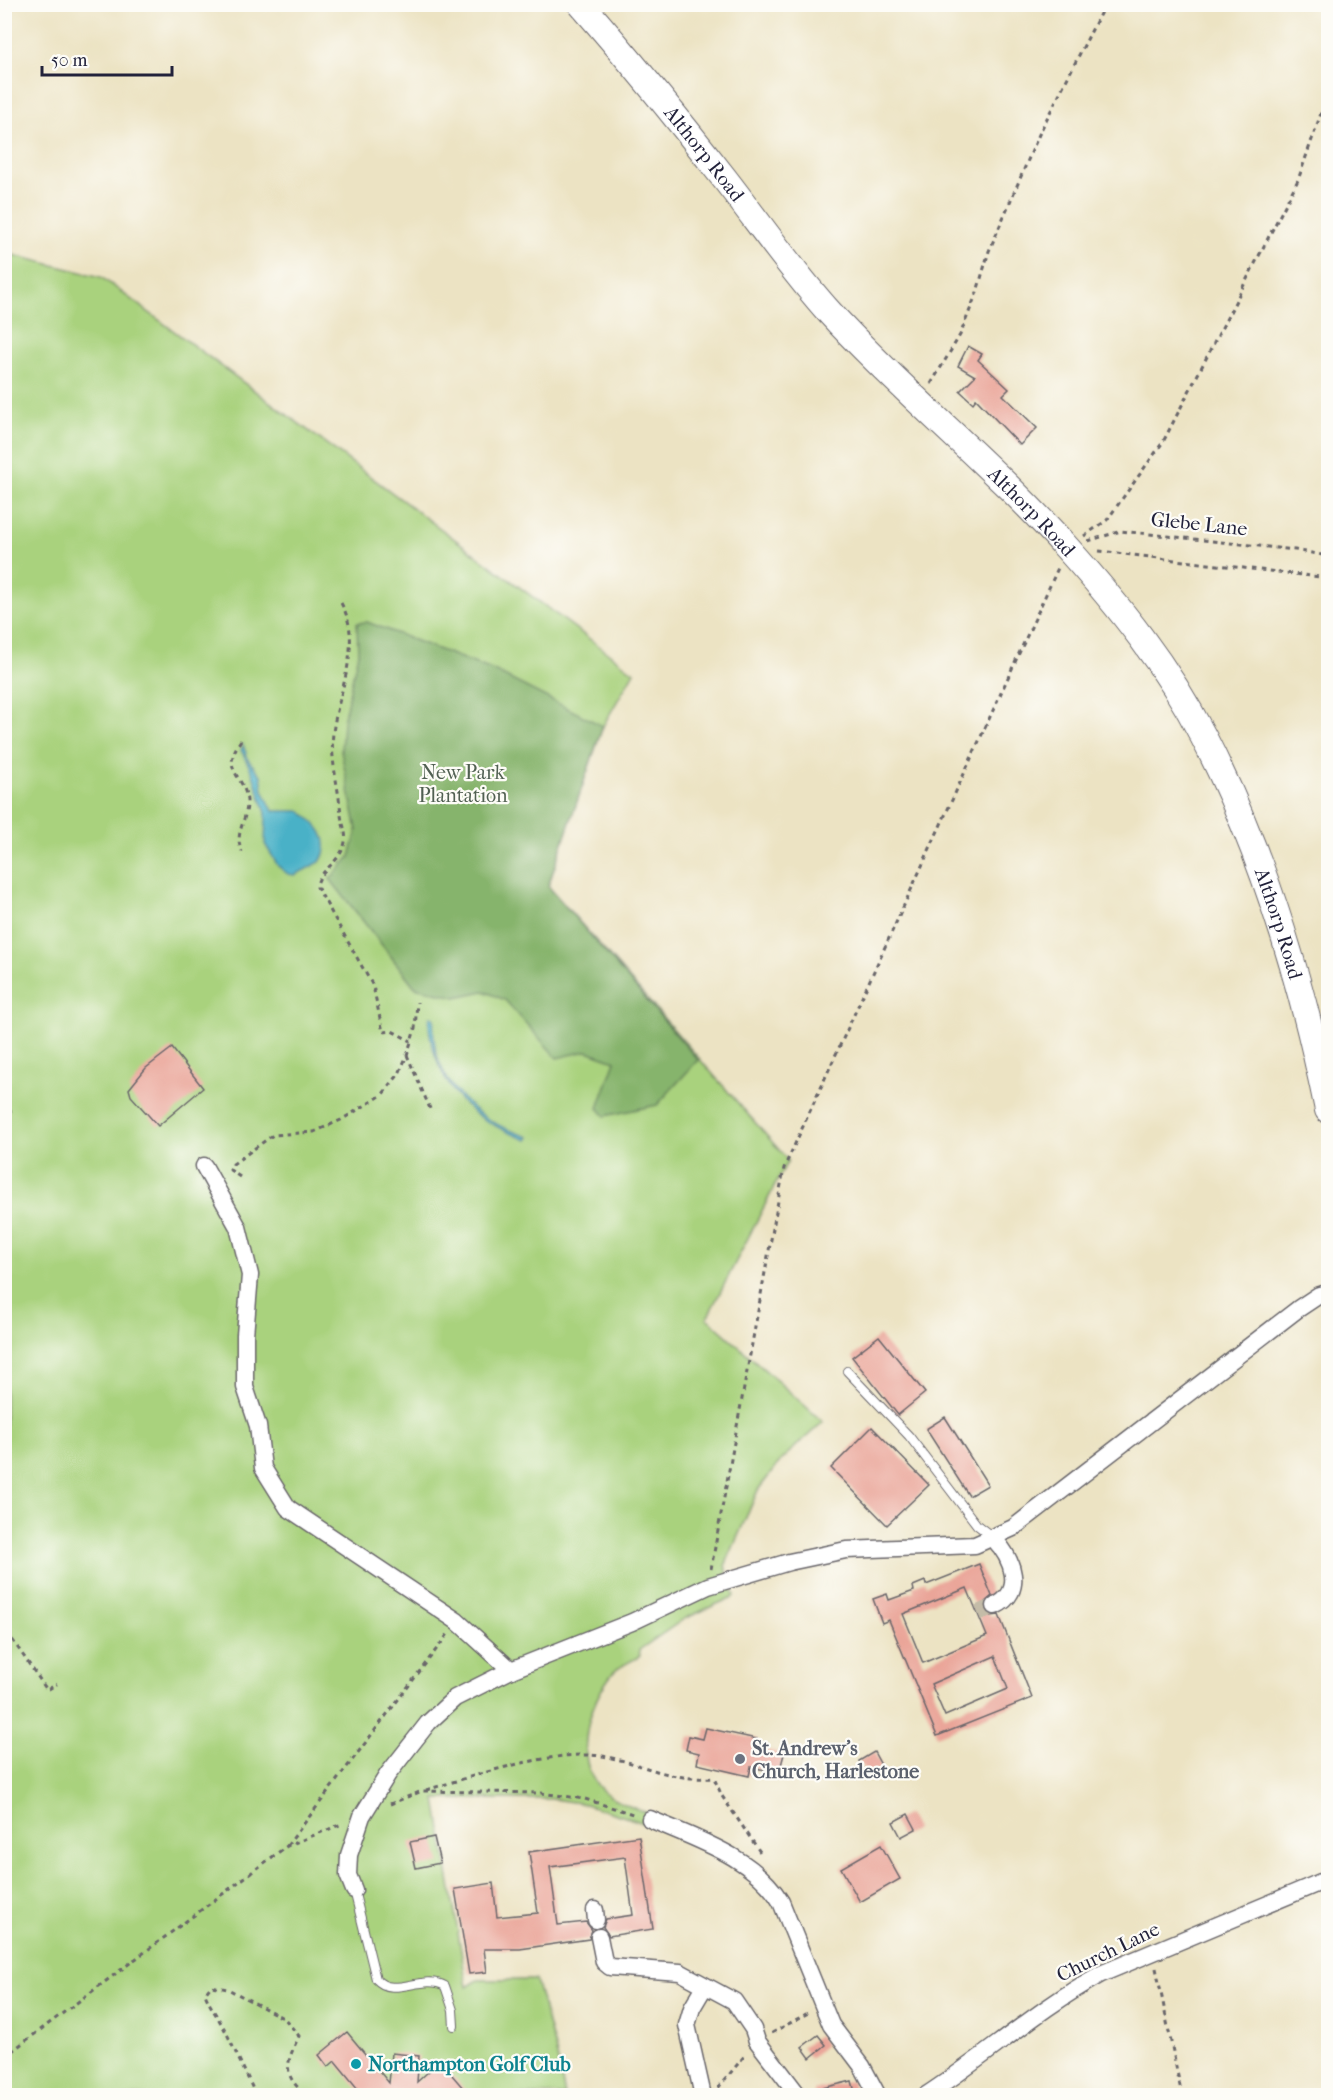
<svg xmlns="http://www.w3.org/2000/svg" width="1333" height="2100" viewBox="0 0 1333 2100" font-family="'IM FELL French Canon',serif">
	<style>
		.green { fill: #a9d27d; stroke: #667a5c; stroke-width: 1.5 }
		.forest { fill: #86b46c; stroke: #546b54; stroke-width: 1.5 }
		.water { fill: #48b1c7; stroke: #356a81; stroke-width: 1.5 }
		.building { fill: #eaa599; fill-rule: evenodd }
		.lines { fill: none; stroke-linecap: round; stroke-linejoin: round }
		.street-tunnel { stroke: #c4bca8; stroke-width: 16; stroke-dasharray: 16 8; stroke-linecap: butt }
		.lane-casing { stroke: #69666b; stroke-width: 10 }
		.street-casing { stroke: #69666b; stroke-width: 19 }
		.primary-casing { stroke: #69666b; stroke-width: 28 }
		.path { stroke: #69666b; stroke-width: 3; stroke-dasharray: 4.5 4.5; stroke-linecap: butt }
		.lane { stroke: #fff; stroke-width: 8 }
		.street { stroke: #fff; stroke-width: 16 }
		.primary { stroke: #fff; stroke-width: 26 }
		.worship-dot { fill: #6b7280; stroke: #fdfcf7; stroke-width: 2 }
		.culture-dot { fill: #0f9aa8; stroke: #fdfcf7; stroke-width: 2 }
		.labels { text-anchor: middle; dominant-baseline: central; stroke-width: 4.5; stroke-linejoin: round; paint-order: stroke }
		.street-label { font-size: 20px; fill: #22223b; stroke: #fdfcf7 }
		.park-label { font-size: 20px; fill: #516052; stroke: #fdfcf7 }
		.worship-label { font-size: 20px; font-weight: bold; fill: #5b616d; stroke: #fdfcf7; text-anchor: start }
		.culture-label { font-size: 20px; font-weight: bold; fill: #0d838f; stroke: #fdfcf7; text-anchor: start }
	</style>
	<rect width="100%" height="100%" fill="#fdfcf7"/>
	<filter id="ink" filterUnits="userSpaceOnUse"><feTurbulence type="fractalNoise" baseFrequency=".0167" numOctaves="2"/><feDisplacementMap in="SourceGraphic" scale="12" xChannelSelector="R" yChannelSelector="G"/><feConvolveMatrix kernelMatrix="1 2 1 2 8 2 1 2 1" color-interpolation-filters="sRGB"/></filter>
	<filter id="wash" filterUnits="userSpaceOnUse"><feTurbulence type="fractalNoise" baseFrequency=".008" numOctaves="4" result="noise"/><feDisplacementMap in="SourceGraphic" scale="24" xChannelSelector="R" yChannelSelector="G"/><feGaussianBlur stdDeviation="1.35" result="paint"/><feColorMatrix in="noise" values="0 0 0 0 0 0 0 0 0 0 0 0 0 0 0 0 0 1.4 0 .05"/><feComposite in="paint" operator="in"/></filter>
	<g filter="url(#wash)">
		<rect width="100%" height="100%" fill="#ece3c3"/>
		<path class="green" d="M5,253L101,277L634,672L603,726L548,886L788,1160L707,1318L823,1422L782,1459L758,1490L725,1566L735,1596L684,1619L639,1650L640,1656C632,1661 619,1666 613,1673C588,1703 571,1763 604,1792C618,1803 634,1808 650,1814L647,1824L585,1804L553,1799H436L467,1987L478,1980H536L556,2052L565,2095L5,2096Z"/>
		<path class="forest" d="M367,622L492,670L603,726L548,886L698,1060L657,1105L605,1116L598,1108L615,1061L587,1051L557,1058L505,1000L484,991L456,997L415,987L330,879L350,857L357,830L341,751L343,722L358,653L357,623Z"/>
		<g class="water">
			<path d="M243,745L249,761L261,775L263,790L273,811H300C318,824 334,840 320,862L295,875L288,874L278,866L265,844L266,813L252,772L241,750Z"/>
			<path d="M430,1016L434,1018C428,1079 475,1121 529,1137L527,1140C477,1121 449,1101 433,1048C430,1036 428,1027 430,1016Z"/>
		</g>
		<g id="blocks">
			<g class="building">
				<path d="M968,346L982,354L978,360L1009,389L1003,395L1037,428L1020,445L976,399L973,403L960,391L975,376L958,366Z"/>
				<path d="M172,1048L203,1088L158,1126L131,1096L129,1089L146,1068Z"/>
				<path d="M879,1336L925,1393L898,1415L852,1357Z"/>
				<path d="M945,1417L988,1485L969,1496L926,1429Z"/>
				<path d="M872,1427L929,1485L887,1525L831,1468Z"/>
				<path d="M979,1564L992,1596L985,1602L986,1611L991,1616L999,1615L1032,1698L937,1736L889,1620L882,1623L873,1599L887,1594L889,1600L914,1591L913,1586L925,1581L926,1585ZM967,1588L987,1636L923,1663L903,1614ZM995,1656L1008,1689L945,1716L931,1684Z"/>
				<path d="M706,1728L757,1739L755,1748L784,1754L779,1773L751,1767L749,1776L697,1764L699,1753L686,1750L689,1736L703,1739Z"/>
				<path d="M874,1752L882,1767L867,1775L859,1761Z"/>
				<path d="M908,1814L916,1829L901,1837L893,1822Z"/>
				<path d="M639,1836L653,1929L609,1936L603,1927L606,1919L633,1915L625,1857L550,1867L558,1925L586,1922L592,1930L589,1939L520,1949H484L487,1972L469,1974L455,1889L493,1883L497,1917L538,1913L529,1852Z"/>
				<path d="M434,1837L440,1863L416,1868L410,1842Z"/>
				<path d="M881,1845L900,1879L860,1902L841,1868Z"/>
				<path d="M347,2032L389,2083L392,2053L419,2056L417,2082L440,2061L470,2096L363,2095L335,2061L328,2067L319,2055Z"/>
				<path d="M818,2035L826,2045L810,2058L802,2047Z"/>
				<path d="M852,2081L856,2096H814V2090Z"/>
			</g>
		</g>
	</g>
	<g filter="url(#ink)">
		<use href="#blocks" fill-opacity="0" stroke="#69666b" stroke-width="1.5"/>
		<g class="lines">
			<path class="street-tunnel" d="M978,1613L995,1606"/>
			<defs>
				<g id="lane">
					<path d="M847,1371L909,1436L977,1525L994,1538"/>
					<path d="M354,1890L376,1979C393,1999 423,1973 445,1986L453,2010L454,2026"/>
				</g>
				<g id="street">
					<path d="M204,1166L238,1227L250,1275L245,1335V1387L258,1426L263,1468L288,1508L457,1621L511,1670"/>
					<path d="M994,1539C1012,1558 1026,1592 995,1606"/>
					<path d="M650,1819C696,1839 754,1857 781,1902L831,2025L862,2066L878,2096"/>
					<path d="M354,1890L348,1875L349,1855L362,1816L388,1774L428,1723L455,1698L511,1670L632,1622L708,1586L789,1562L846,1550L975,1545L1013,1528L1298,1309L1319,1295L1328,1293"/>
					<path d="M595,1910L596,1920"/>
					<path d="M599,1937L604,1962L610,1967L680,1972L734,2001L753,2029L757,2041L799,2096"/>
					<path d="M703,2096L687,2025L692,2008L705,1986"/>
					<path d="M925,2096C985,2057 1038,2009 1101,1974L1328,1879"/>
				</g>
				<g id="primary">
					<path id="s1" d="M581,4C631,61 678,119 724,178C759,223 792,271 830,313C905,395 993,465 1067,548C1118,605 1168,667 1203,736C1263,852 1302,982 1328,1110"/>
				</g>
			</defs>
			<use href="#lane" class="lane-casing"/>
			<use href="#street" class="street-casing"/>
			<use href="#primary" class="primary-casing"/>
			<g class="path">
				<path d="M931,384L960,335L977,292L989,251L1040,132L1105,4"/>
				<path d="M1084,536L1107,520L1163,442L1298,180L1328,93"/>
				<path d="M1088,541L1121,531L1295,550L1328,556"/>
				<path d="M1099,551L1328,578"/>
				<path d="M1323,555L1328,545"/>
				<path d="M341,603C364,644 338,690 333,733C330,760 339,788 341,815C342,824 347,832 345,842C341,863 317,871 317,887L373,986L383,1032L392,1031L411,1041"/>
				<path d="M241,740C219,772 245,774 247,801C248,820 233,833 242,852"/>
				<path d="M407,1055L431,1111"/>
				<path d="M4,1101L12,1114"/>
				<path d="M240,1177L230,1170L233,1164L273,1135L314,1132L341,1120L382,1095L399,1074L407,1055L415,1029L417,1002"/>
				<path d="M711,1569L784,1168L1058,568"/>
				<path d="M7,1632L47,1690L57,1684"/>
				<path d="M426,1790C474,1776 558,1747 607,1757C648,1765 668,1781 714,1778L722,1796L762,1855"/>
				<path d="M390,1804L422,1791L541,1793L585,1799L636,1815"/>
				<path d="M287,1846L448,1634"/>
				<path d="M1156,1968L1182,2096"/>
				<path d="M772,2033L808,2013"/>
				<path d="M4,2057L287,1846L342,1824"/>
				<path d="M718,2088L746,2054"/>
				<path d="M256,2096C247,2075 237,2056 228,2036C221,2021 211,2009 205,1994L211,1986L228,1989L285,2019L299,2036C287,2062 280,2075 308,2096"/>
			</g>
			<use href="#lane" class="lane"/>
			<use href="#street" class="street"/>
			<use href="#primary" class="primary"/>
		</g>
	</g>
	<circle class="worship-dot" cx="740" cy="1759" r="6"/>
	<circle class="culture-dot" cx="356" cy="2064" r="6"/>
	<g class="labels">
		<g class="street-label">
			<text stroke="none"><textPath href="#s1" startOffset="194">Althorp Road</textPath></text>
			<text stroke="none"><textPath href="#s1" startOffset="680">Althorp Road</textPath></text>
			<text transform="translate(1199 524) rotate(6)">Glebe Lane</text>
			<text stroke="none"><textPath href="#s1" startOffset="1166">Althorp Road</textPath></text>
			<text transform="translate(1108 1952) rotate(-26)">Church Lane</text>
		</g>
		<g class="park-label">
			<text x="463" y="772">New Park<tspan x="463" dy="23">Plantation</tspan></text>
		</g>
		<g class="worship-label">
			<text x="752" y="1748">St. Andrew's<tspan x="752" dy="23">Church, Harlestone</tspan></text>
		</g>
		<g class="culture-label">
			<text x="368" y="2064">Northampton Golf Club</text>
		</g>
	</g>
	<rect width="1333" height="2100" fill="none" stroke="#fdfcf7" stroke-width="24"/>
	<path d="M42 66v9h130v-9" fill="none" stroke="#22223b" stroke-width="3"/>
	<text x="51" y="66" font-size="18" fill="#22223b" stroke="#fdfcf7" stroke-width="4.5" paint-order="stroke">50 m</text>
</svg>
